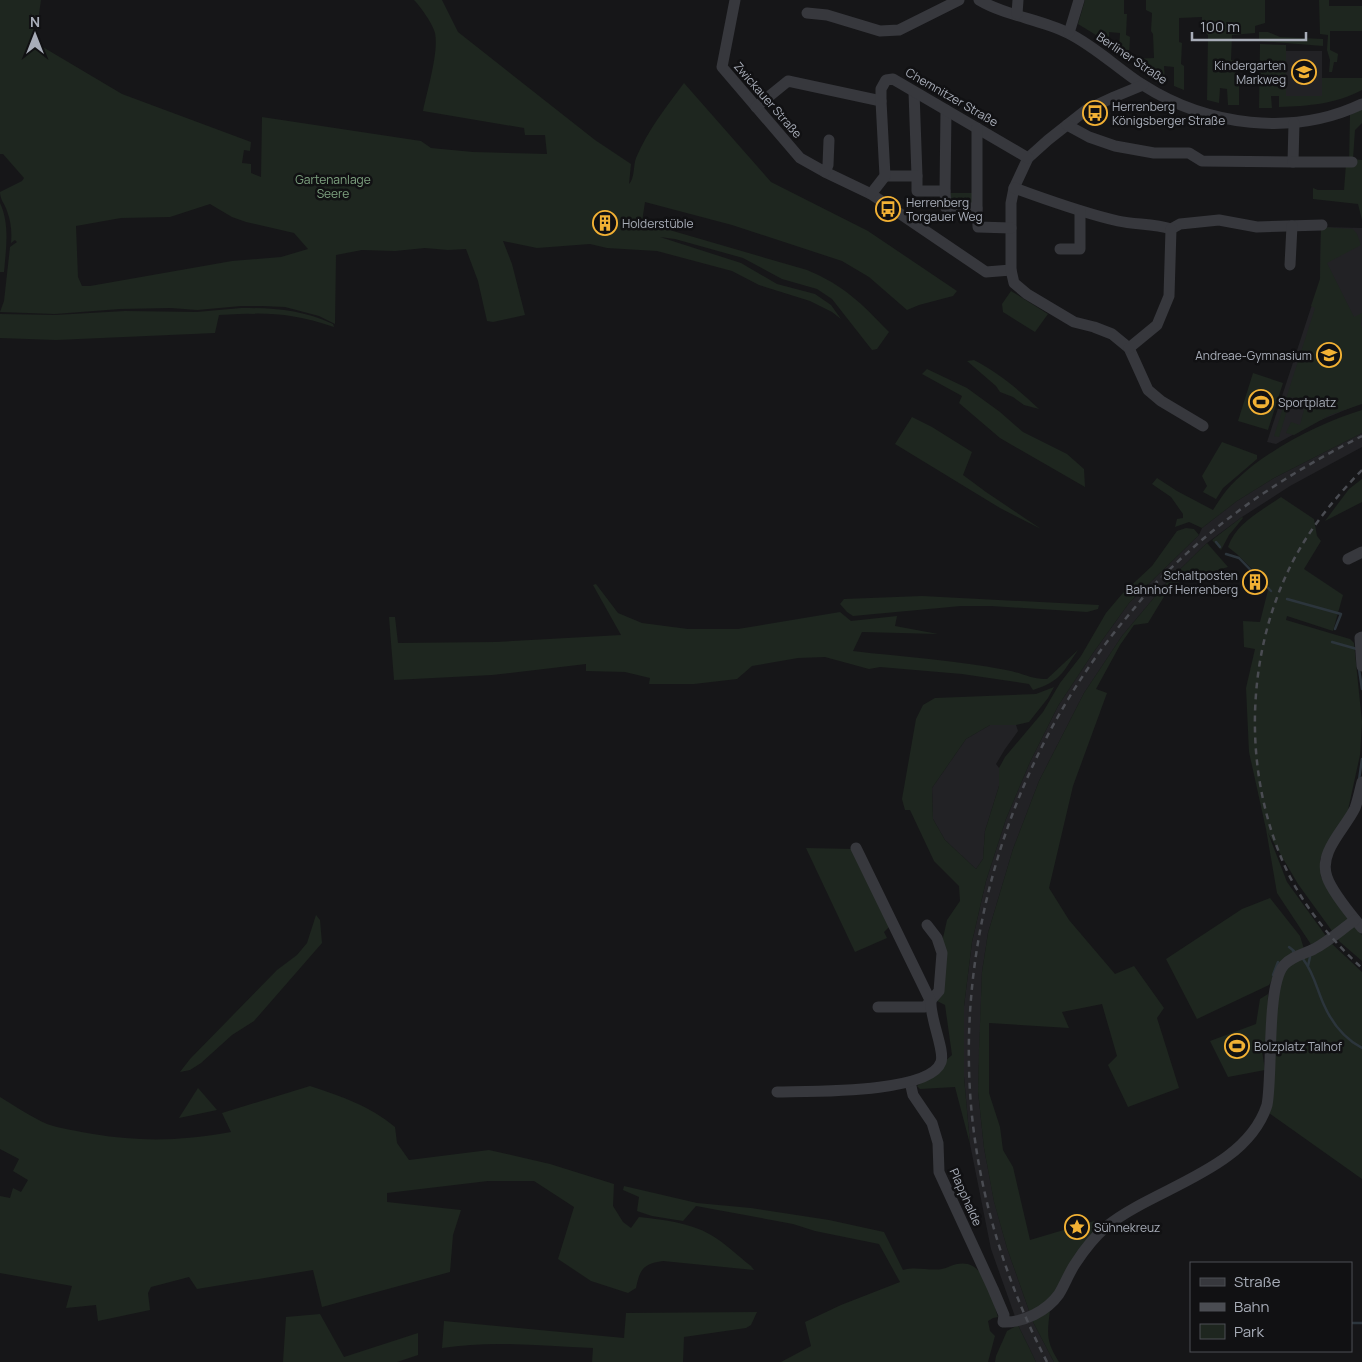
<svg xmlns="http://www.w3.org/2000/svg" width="1362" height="1362" viewBox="0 0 1362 1362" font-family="Manrope,sans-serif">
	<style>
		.built { fill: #222225 }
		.green { fill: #1e261f; fill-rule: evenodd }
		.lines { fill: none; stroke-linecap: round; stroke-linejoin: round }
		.stream { stroke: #2c353c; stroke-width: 2.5 }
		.minor { stroke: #37383d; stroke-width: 11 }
		.rail { stroke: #4a4c52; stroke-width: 2.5; stroke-dasharray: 6 5; stroke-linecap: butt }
		.labels { text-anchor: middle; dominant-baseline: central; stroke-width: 5; stroke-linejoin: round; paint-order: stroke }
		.street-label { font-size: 12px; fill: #a8adb8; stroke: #111113 }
		.poi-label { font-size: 12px; fill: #a8adb8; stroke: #111113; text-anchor: start }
		.park-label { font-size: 12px; fill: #7fa381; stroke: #111113 }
	</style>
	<rect width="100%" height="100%" fill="#161618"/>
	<g class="built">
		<rect x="1285" y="51" width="37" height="45"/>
		<path d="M1321,227L1362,228V403L1316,422L1276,444L1267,442L1320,280Z"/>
		<path d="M1362,433V447L1290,486L1242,517L1207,543L1168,581L1122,636L1084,693L1039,781L1013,849L988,933L982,972L978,1091L984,1148L994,1201L1007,1248L1033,1322L1054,1362H1036L1018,1325L991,1249L970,1144L964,1077V1006L972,942L986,881L1006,819L1030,762L1058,706L1093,653L1129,603L1199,535L1202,528L1237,501L1274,478Z"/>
		<path d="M990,725H1016L1018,731L1005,749L996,764L999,768V786L985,831L983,859L976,869L945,840L933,819L932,788L966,739Z"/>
	</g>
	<g class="green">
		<path d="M0,0H41L39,14L31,40L122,94L251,142L250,151L244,150L242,163L251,164V173L261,177L262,117L421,141L431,148L473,152L547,154L545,135H525L524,128L423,111C427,91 439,52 435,33C433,24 420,6 414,0H442L458,32L595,140L631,164L629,184C635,178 633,166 636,158C648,130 666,107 684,83L771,182L868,231L957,291L953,296L919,305L907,310L869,277L842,261L732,225L645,202L642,222L807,270C845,286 861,303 889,332L877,349L872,350L832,299L817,289L782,279L743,258L675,239L660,237L741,263L777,284L815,294L831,305L841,319L832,312L810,301L759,285L732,271L657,251L607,248L590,244L537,248L503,241L512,264L525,315L493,322L487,321L478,281L466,249L448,250L425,248L395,251L362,250L336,255L335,324L319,316L285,307L262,306H241L197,310L171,308L120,309L55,314L0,312L4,301L10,247L17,242L15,240L11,243C12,233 11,221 7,211C5,204 0,200 0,192L22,181L24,178L3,154H0ZM210,204L232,217L246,222L294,233L308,249L281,257L232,261L90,286H82L78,277L76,226L121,218L170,217Z"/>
		<path d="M1085,0H1124V14H1127L1126,35L1130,37L1129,56L1119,49L1120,33L1109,32V43L1078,24Z"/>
		<path d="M1146,0H1265V23L1255,26V33L1232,35L1231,60L1236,61V81L1239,82V105H1228L1227,89L1220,88L1219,103L1207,100L1208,35L1202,29V17L1179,18V42L1182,43L1181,64L1184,66V90L1174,86V67L1164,66L1165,81L1134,59L1154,58L1153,34L1151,31L1152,13L1146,10Z"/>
		<path d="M1319,0H1329V6H1362V31H1330V50L1338,54L1337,62H1334L1332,72H1329L1330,60L1327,50L1328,35L1320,34Z"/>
		<path d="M1259,32H1268L1280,37L1323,39V46L1259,41Z"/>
		<path d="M1260,44L1286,45V96H1322V78H1362V90C1335,104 1309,106 1279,107V96H1271L1272,108H1259Z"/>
		<path d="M1362,109V123L1355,130L1353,159L1362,160V220L1358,204L1313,199V188L1318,190H1344L1346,164L1349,163L1350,115Z"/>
		<path d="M950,193H975V204L951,206Z"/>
		<path d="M0,203C10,224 6,249 4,272H0Z"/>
		<path d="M1321,227L1353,229L1357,234L1361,245L1327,263L1354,317L1362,313L1361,325L1362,328V404L1330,415L1294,435L1286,433L1291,422L1300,425L1306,402L1291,397L1279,437L1274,436L1315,308L1311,306L1320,279Z"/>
		<path d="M1011,291L1048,314L1035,332L1003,312L1002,304Z"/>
		<path d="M241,308C275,308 302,310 333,324L334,327C290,312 265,312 219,315L215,333L56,340L0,338V314L55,315L125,311L197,312Z"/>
		<path d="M974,360C999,373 1019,390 1039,409L1024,405L1013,397L1000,392L996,386L967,361Z"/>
		<path d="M927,369L967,388L1000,412L1023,432L1067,454L1084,469L1085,487L1000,438L959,403L962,396L922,374Z"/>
		<path d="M1253,373L1283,383L1268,430L1238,421Z"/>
		<path d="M1362,410V433L1274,478L1237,501L1202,528L1189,522L1175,527L1177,519L1183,518V514L1171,497L1152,484L1157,478L1177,491L1213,510C1217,504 1221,497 1226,491C1256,455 1318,423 1362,410Z"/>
		<path d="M912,417L932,427L972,452L963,475L986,492L1041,529L1000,508L895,444Z"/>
		<path d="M1222,442L1257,455V459L1223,488L1216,499L1203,492L1207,486L1202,476Z"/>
		<path d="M1362,479V502L1325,521L1349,489Z"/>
		<path d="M1281,497L1314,519L1317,536L1321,541L1304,569L1343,595L1333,631L1287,616L1286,620L1350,639L1354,643L1362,722L1360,755L1348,810L1320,859L1321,877L1362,935V961L1340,942L1298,884L1268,833L1287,882L1331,943L1362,972V1179L1269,1113L1273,1039L1281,975L1295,959L1314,949L1277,893L1266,829L1249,752L1246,688L1255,649L1244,647L1243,621L1260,622L1269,586L1238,555L1228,547C1236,523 1261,511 1281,497Z"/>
		<path d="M1242,517L1243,518L1229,535L1221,550L1212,540Z"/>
		<path d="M1186,528L1194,529L1199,535L1129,603L1093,653L1058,706L1030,762L1006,819L986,881L972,942L964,1006V1077L970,1144L955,1087L920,1089L917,1086L952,1055L945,1005L937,1001L943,938L947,920L960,901L959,886L934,861L910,810H905L902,799L916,719L923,705L935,698L1036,694L1054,687L1048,698L1029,722L1016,725H990L966,739L932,788L933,819L945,840L976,869L983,859L985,831L999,786V768L1005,757L1043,712L1060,683L1081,656L1106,613L1122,594L1152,566L1177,531Z"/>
		<path d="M1207,543L1228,567L1181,581L1168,590L1148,623L1134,625L1120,645L1096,689L1107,693L1073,786L1049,888L1069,920L1115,974L1134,966L1164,1008L1157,1018L1179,1088L1128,1107L1108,1065L1117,1056L1102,1004L1062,1012L1069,1028L989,1023V1093L1000,1127L1003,1150L1013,1167L1030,1240L1094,1221L1104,1225L1050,1310C1047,1335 1046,1341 1059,1362H1054L1033,1322L1007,1248L994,1202L984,1148L978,1091L979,1049L982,972L988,933L1013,849L1039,781L1084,693L1122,636L1168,581Z"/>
		<path d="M596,584L618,613L642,623L688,629H738L840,612L851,621L897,616L895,626L938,634L862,632L853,651C903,657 955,660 1006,670C1020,672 1032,680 1047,679L1078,650C1062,673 1061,681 1033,690L1029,684L962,674L880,667L869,669L825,657L798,658L752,666L737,679L694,684H649L650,678L625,672L586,671V664L492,675L394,680L389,617H395L398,643L496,642L621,635L593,585Z"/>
		<path d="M922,596L1099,605L1098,609L1087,612L991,606H961L853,616L847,612L840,604L844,599Z"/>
		<path d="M806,848L854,849L891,925L884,932L887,938L855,952Z"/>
		<path d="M1270,898L1300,936L1304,949L1283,960L1269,985L1197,1019L1166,959L1242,909Z"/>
		<path d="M316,915L320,920L322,943L254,1021L232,1035L201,1063L190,1070L180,1072L190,1059L277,970L297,955L307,943Z"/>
		<path d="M1268,994L1267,1048L1262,1051L1265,1070L1228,1077L1210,1041L1256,1024L1260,999Z"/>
		<path d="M310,1086C343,1097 368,1105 395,1127L397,1143L409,1160L489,1150L550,1164L614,1184L613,1206L623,1222L631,1228L639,1217C663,1220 689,1222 711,1235C725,1243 738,1256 751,1266L754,1270L663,1261C643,1264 640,1269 636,1288L628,1293L591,1281L558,1259L574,1207L534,1181H488L387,1193V1202L461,1210L453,1235L450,1272L322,1307L313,1270L197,1289L189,1277L151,1287L148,1293L150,1310L98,1321L96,1305L66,1308L72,1286L0,1273V1196L10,1198L13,1188L21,1192L28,1180L13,1171L19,1159L0,1149V1097C15,1106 31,1117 47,1124C61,1129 78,1131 93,1134C142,1142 181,1141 231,1132L222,1113Z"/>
		<path d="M198,1088L217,1110L179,1118Z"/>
		<path d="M624,1186L697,1203L751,1208L829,1220L884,1232L903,1270C916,1266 929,1271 942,1269C947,1268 952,1265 957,1264C985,1258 992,1298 998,1317L993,1318L988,1321L990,1331L995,1336L988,1362H781L811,1346L805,1322L841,1305L900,1282L879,1244L815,1231L793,1224L696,1206L683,1221L652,1216L637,1211L639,1197L623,1190Z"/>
		<path d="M757,1312L751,1325L746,1328L684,1337L683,1362H592L593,1348C542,1346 493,1340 442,1348L444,1321L624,1338L626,1313Z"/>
		<path d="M320,1314L344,1357L418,1333V1355L397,1362H283L286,1317Z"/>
		<path d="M1018,1325L1036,1362H995L996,1356L1007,1331Z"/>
	</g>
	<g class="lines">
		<g class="stream">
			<path d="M1216,542L1220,547"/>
			<path d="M1226,554L1239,558L1271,591"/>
			<path d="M1287,599L1341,614L1335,629"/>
			<path d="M1332,642L1357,649"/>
			<path d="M1359,669L1362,689"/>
			<path d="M1359,780L1362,759"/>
			<path d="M1289,947L1294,951L1293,952"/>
			<path d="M1303,959C1314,973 1317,990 1324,1005C1332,1023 1345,1039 1362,1048"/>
			<path d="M1308,966L1310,957"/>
			<path d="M1273,975L1278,962"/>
			<path d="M1351,1323H1362"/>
		</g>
		<g class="minor">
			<path d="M735,0L722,67L800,158L825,172L871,194L986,272L1011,270"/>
			<path d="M979,0C1006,16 1040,19 1068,33C1096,47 1118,69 1143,85C1207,126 1293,137 1362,104"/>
			<path d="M807,13L827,15L880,31L899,30L959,0"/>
			<path d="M1017,14L1018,0"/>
			<path d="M1069,33L1079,0"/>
			<path d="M1143,85L1114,97L1086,110L1048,140L1028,158L1014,188L1011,203V270L1014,283L1027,294L1074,322L1094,327L1112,334L1129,348L1148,390L1161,401L1203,426"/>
			<path d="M914,92L917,176"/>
			<path d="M756,107L788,81L881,101"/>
			<path d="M1067,125L1089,137L1115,146L1154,153H1189L1202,161L1293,162L1294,123"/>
			<path d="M1293,162H1352"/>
			<path d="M825,172L828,165L829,140"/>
			<path d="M885,176H917V191H945L946,208H977L978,227L1011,228"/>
			<path d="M1014,188C1048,200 1082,213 1118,221C1136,225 1154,223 1171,229"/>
			<path d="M945,191L946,110"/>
			<path d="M871,194L885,176L881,101V89L886,80L893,79L1028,158"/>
			<path d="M977,208V128"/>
			<path d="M1171,229L1180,224L1219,220L1257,227L1322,225"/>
			<path d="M1060,249H1080V211"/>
			<path d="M1290,265L1292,226"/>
			<path d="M1129,348L1157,325L1169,296L1171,229"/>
			<path d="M1348,559L1362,552"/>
			<path d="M1362,637L1360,638L1362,666"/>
			<path d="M1362,782C1360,790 1358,800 1355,808C1345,829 1318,852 1327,877C1332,892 1352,916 1362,928"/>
			<path d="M878,1007H925L939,991L942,953L937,938L927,925"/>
			<path d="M910,1082L913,1095L932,1123L938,1143L939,1172L993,1289L1004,1315L1003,1322C1023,1323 1047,1311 1059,1294C1065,1284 1069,1273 1075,1264C1084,1250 1094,1237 1107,1226C1156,1187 1246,1170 1267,1105C1273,1074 1266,986 1284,965C1292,956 1304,954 1314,949C1329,941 1342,929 1355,920"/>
			<path d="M777,1092C807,1091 930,1094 941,1062C945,1050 930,1019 931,1002L856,848"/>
		</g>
		<g class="rail">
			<path d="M1362,470C1334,499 1308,530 1290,567C1246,657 1243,769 1283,862C1300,902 1330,939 1362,968"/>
			<path d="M1047,1362C1000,1271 971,1169 969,1067C965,903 1025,735 1132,611C1141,600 1150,588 1161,578C1220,518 1287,474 1362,436"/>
		</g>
	</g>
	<defs>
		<symbol id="school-ring" viewBox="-11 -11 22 22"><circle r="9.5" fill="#111113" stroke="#f2b134" stroke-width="1.5"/><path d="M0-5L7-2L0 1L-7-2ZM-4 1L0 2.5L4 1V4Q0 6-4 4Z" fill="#f2b134"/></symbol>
		<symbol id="bus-ring" viewBox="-11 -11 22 22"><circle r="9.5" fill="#111113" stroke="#f2b134" stroke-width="1.5"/><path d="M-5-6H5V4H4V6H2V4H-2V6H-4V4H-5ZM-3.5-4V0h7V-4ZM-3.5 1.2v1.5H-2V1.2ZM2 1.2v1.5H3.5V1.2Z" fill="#f2b134"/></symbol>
		<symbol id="building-ring" viewBox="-11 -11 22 22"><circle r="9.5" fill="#111113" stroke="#f2b134" stroke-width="1.5"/><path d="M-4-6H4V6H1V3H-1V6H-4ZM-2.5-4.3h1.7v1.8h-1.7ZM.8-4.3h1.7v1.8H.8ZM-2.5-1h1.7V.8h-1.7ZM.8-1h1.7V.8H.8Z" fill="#f2b134"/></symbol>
		<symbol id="stadium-ring" viewBox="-11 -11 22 22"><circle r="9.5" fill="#111113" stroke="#f2b134" stroke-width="1.5"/><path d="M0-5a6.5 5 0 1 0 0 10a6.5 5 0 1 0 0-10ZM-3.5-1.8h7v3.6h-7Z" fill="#f2b134"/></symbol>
		<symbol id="sight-ring" viewBox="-11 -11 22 22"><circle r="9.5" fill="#111113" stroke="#f2b134" stroke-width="1.5"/><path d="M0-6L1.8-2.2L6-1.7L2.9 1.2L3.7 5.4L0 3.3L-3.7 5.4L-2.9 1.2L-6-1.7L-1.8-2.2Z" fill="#f2b134"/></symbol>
	</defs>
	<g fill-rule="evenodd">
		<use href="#school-ring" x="1290" y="58" width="28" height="28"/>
		<use href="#bus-ring" x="1081" y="99" width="28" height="28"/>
		<use href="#bus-ring" x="874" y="195" width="28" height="28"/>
		<use href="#building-ring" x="591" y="209" width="28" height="28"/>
		<use href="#school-ring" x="1315" y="341" width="28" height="28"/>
		<use href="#stadium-ring" x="1247" y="388" width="28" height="28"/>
		<use href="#building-ring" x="1241" y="568" width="28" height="28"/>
		<use href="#stadium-ring" x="1223" y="1032" width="28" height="28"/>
		<use href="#sight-ring" x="1063" y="1213" width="28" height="28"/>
	</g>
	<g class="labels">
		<g class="street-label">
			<text transform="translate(1132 58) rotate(34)">Berliner Straße</text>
			<text transform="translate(952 97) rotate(30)">Chemnitzer Straße</text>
			<text transform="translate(768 100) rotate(49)">Zwickauer Straße</text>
			<text transform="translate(966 1197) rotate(66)">Plapphalde</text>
		</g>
		<g class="poi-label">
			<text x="1286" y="65" text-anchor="end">Kindergarten<tspan x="1286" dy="14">Markweg</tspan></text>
			<text x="1112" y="106">Herrenberg<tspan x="1112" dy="14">Königsberger Straße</tspan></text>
			<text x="906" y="202">Herrenberg<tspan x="906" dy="14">Torgauer Weg</tspan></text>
			<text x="622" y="223">Holderstüble</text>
			<text x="1312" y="355" text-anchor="end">Andreae-Gymnasium</text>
			<text x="1278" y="402">Sportplatz</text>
			<text x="1238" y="575" text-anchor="end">Schaltposten<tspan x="1238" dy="14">Bahnhof Herrenberg</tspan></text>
			<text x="1254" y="1046">Bolzplatz Talhof</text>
			<text x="1094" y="1227">Sühnekreuz</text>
		</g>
		<g class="park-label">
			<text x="333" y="179">Gartenanlage<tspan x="333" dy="14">Seere</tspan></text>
		</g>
	</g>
	<rect x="1190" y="1262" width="162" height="90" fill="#111113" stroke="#4d4f55"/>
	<rect x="1200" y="1278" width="25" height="8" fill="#37383d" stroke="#4d4f55"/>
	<text x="1234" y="1287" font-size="15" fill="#a8adb8">Straße</text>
	<rect x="1200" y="1303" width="25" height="8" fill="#4a4c52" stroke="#4d4f55"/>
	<text x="1234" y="1312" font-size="15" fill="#a8adb8">Bahn</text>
	<rect x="1200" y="1324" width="25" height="15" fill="#1e261f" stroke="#4d4f55"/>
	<text x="1234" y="1337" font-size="15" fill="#a8adb8">Park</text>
	<g transform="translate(35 35)" stroke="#111113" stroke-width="4" paint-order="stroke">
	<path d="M0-4L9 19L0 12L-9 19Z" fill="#a8adb8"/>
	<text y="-8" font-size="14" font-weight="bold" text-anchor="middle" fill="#a8adb8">N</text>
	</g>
	<path d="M1192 32v8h114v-8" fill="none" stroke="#a8adb8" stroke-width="2.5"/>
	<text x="1200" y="32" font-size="15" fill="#a8adb8" stroke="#111113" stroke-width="4" paint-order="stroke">100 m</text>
</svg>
